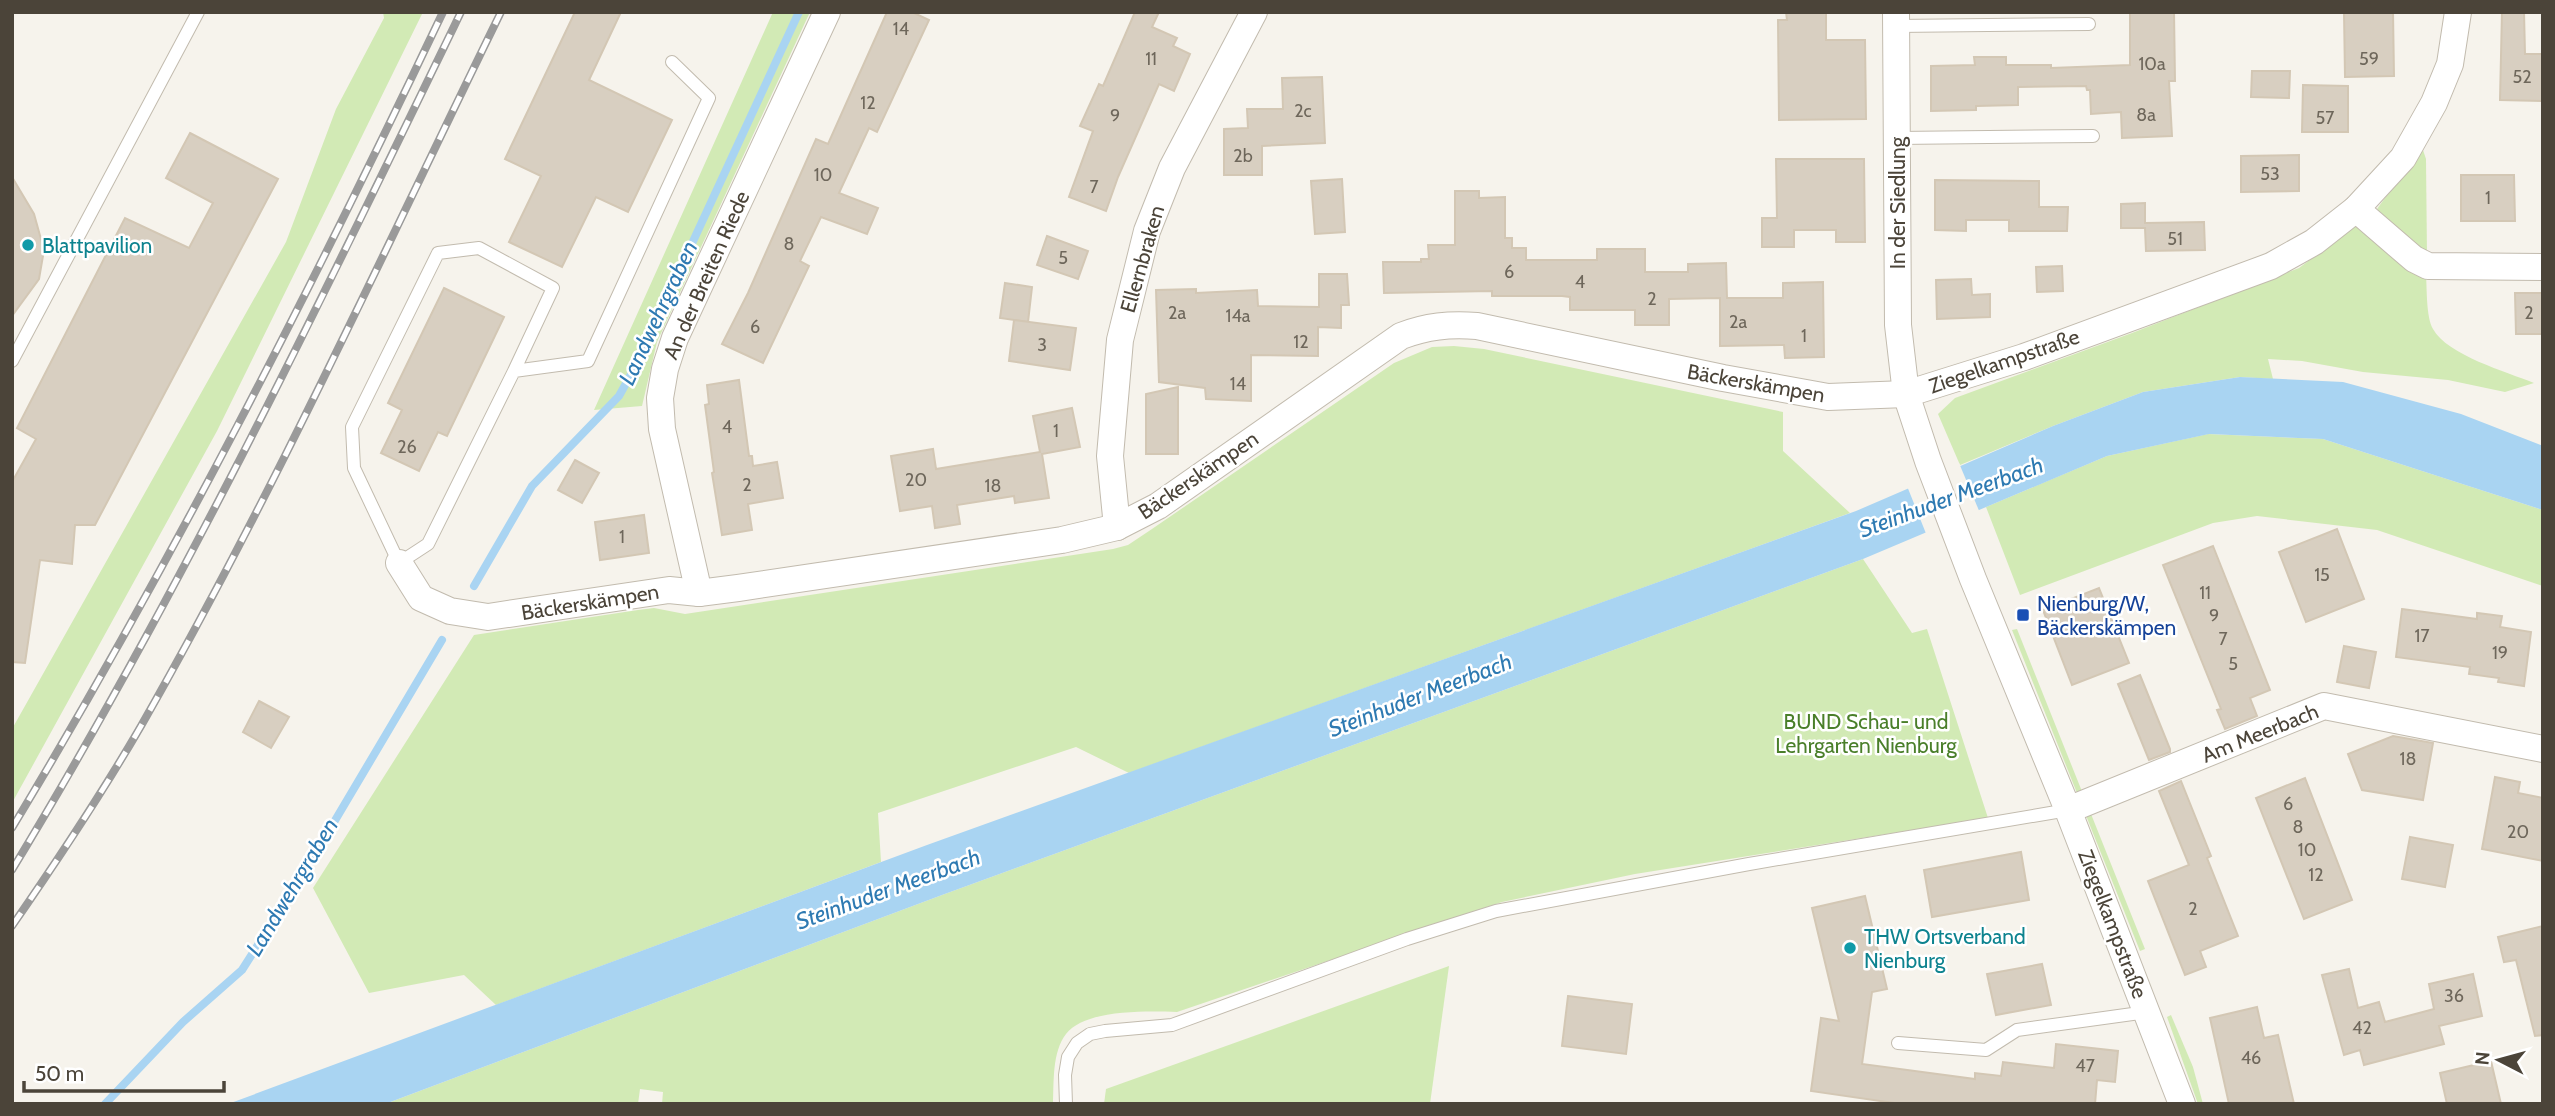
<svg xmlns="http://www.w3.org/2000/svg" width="2555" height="1116" viewBox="0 0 2555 1116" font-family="Cabin,sans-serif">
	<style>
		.green { fill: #d2eab5 }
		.water { fill: #a9d4f2 }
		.pier { fill: #f6f3ec }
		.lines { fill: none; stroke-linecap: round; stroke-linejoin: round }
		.stream { stroke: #a9d4f2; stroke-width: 8 }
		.building { fill: #d8cfc1; stroke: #d3c7b4; stroke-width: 2 }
		.service-casing { stroke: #c2bbae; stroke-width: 14 }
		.minor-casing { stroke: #c2bbae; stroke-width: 28 }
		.service { stroke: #fff; stroke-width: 12 }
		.minor { stroke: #fff; stroke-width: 26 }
		.rail-casing { stroke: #9a9a9a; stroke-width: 8 }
		.rail { stroke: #fff; stroke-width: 5; stroke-dasharray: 16; stroke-linecap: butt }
		.culture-dot { fill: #0f9aa8; stroke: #fff; stroke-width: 2.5 }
		.transit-dot { fill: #1a4fb4; stroke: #fff; stroke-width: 2.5 }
		.labels { text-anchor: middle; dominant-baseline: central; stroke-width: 5; stroke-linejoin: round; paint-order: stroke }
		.number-label { font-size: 18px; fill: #6e675b }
		.street-label { font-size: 21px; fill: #4b4439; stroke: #fff }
		.culture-label { font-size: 21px; fill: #0d838f; stroke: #fff; text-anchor: start }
		.transit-label { font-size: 21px; fill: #164399; stroke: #fff; text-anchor: start }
		.park-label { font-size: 21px; fill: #4a7f2a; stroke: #fff }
		.water-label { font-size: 23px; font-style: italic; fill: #2e7ab2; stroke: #fff }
	</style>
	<rect width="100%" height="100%" fill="#f6f3ec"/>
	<g class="green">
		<path d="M383,12H423L217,431L12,803V729L286,242L336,109L384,18Z"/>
		<path d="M773,12H810L657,342L642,406L594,410Z"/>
		<path d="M2422,147L2426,159L2427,255L2383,220L2377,209Z"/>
		<path d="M2355,226L2426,274C2427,288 2426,317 2433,329C2447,355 2507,372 2534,383L2505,392L2448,380L2363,372L2302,361L2268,359L2273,379L2240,377L2143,392L2053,426L1960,465L1938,414L1955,398L2132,333L2299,268Z"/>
		<path d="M1454,346L1484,349L1783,412V451L1850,513L1129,773L1076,747L878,813L881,862L496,1005L464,975L369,993L313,888L474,635L638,610L654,608L685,614L1113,549L1128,545L1152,529L1394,363L1432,347Z"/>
		<path d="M2208,434L2323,439L2543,510V586L2377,530L2257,516L2213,523L2020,595L1986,507L2107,456Z"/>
		<path d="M1863,559L1912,633L1927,629L1988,818L1635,874L1502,902L1177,1012C1148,1011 1085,1009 1066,1034C1052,1052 1054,1082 1053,1104H662L663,1092L640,1089L638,1104H385L942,895Z"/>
		<path d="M2017,629L2145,949L2140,951L2012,630Z"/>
		<path d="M1449,966L1430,1104H1104L1106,1089Z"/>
		<path d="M2171,1015L2193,1067L2203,1104H2198L2167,1017Z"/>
	</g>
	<path class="water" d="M2240,377L2343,382L2461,414L2543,446V510L2323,439L2209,434L2107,456L1863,559L942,895L385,1104H228L927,845L1856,511L2053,426L2143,392Z"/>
	<path class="pier" d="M1959,463L1980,513L1927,536L1907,486Z"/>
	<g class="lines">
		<g class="stream">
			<path d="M474,586L532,486L619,396L634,369L799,12"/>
			<path d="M105,1104L183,1022L242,970L308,866L442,640"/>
		</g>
	</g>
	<g class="building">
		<path d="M575,12H621L589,80L672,120L628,212L596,197L562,267L509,242L541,176L505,159Z"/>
		<path d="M887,12H912L929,20L877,132L869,128L839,193L878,208L867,234L821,217L800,261L809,266L763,363L722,344L748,293L816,139L828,144Z"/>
		<path d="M1135,12H1159L1152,27L1177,38L1173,46L1190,54L1174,91L1159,84L1118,177L1106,211L1069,197L1093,131L1080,126L1099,84L1103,86Z"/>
		<path d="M1786,12H1826V40H1865L1866,119L1779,120L1778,20H1787Z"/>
		<path d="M2130,12H2174L2175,81H2169L2172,136L2122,138L2121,112L2091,114L2090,90H2087L2086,86L2018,87V105L1976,106V110L1931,111V66L1975,65L1974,57H2006V65H2051V68L2130,65Z"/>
		<path d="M2344,12H2393L2394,76L2345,77Z"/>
		<path d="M2502,12H2524L2525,54H2543V101L2500,100Z"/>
		<path d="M2252,71H2290L2289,98L2251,97Z"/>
		<path d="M1322,77L1325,143L1262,146V175H1224V129L1248,128L1247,109H1283L1282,78Z"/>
		<path d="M2303,85L2348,86V132H2302Z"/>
		<path d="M190,133L278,179L95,525H75L72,564L40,560L25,663L12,662V482L36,439L17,428L125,218L189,248L213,203L166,178Z"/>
		<path d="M2299,155V191L2241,192V156Z"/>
		<path d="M1776,159H1864L1865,242H1836V230H1794V247H1762V218H1777Z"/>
		<path d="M2461,175H2514L2515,221H2461Z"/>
		<path d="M12,177L34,214L44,250L39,279L12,316Z"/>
		<path d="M1342,179L1345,232L1315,234L1311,181Z"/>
		<path d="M1935,180L2039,181V207H2068L2067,231H2009V220H1966V231L1935,230Z"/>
		<path d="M1455,191H1479V198L1505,197V238H1512V248H1526V260H1597V249H1645V272H1688V264L1726,263L1727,298H1783V283L1823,282L1824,357L1785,358L1784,345L1720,346V298L1669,299V325H1635V310H1570V297L1562,296H1492V291L1384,293L1383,262H1421V259H1429L1428,245H1455Z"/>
		<path d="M2145,203V223L2204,222L2205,250L2146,251L2145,228H2121V204Z"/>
		<path d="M1047,236L1088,251L1078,279L1037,265Z"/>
		<path d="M2062,266L2063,291L2037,292L2036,267Z"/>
		<path d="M1319,274H1347L1349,305H1341V328L1318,327V356L1251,355V401L1206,399L1205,388L1159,382L1156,290L1196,289V293L1257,290L1258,306L1319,307Z"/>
		<path d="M1971,279L1972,295L1990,294V317L1937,319L1936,280Z"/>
		<path d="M1005,283L1032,287L1028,322L1000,318Z"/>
		<path d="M444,288L504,317L447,436L438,432L419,471L381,453L402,410L388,403Z"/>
		<path d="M2515,293H2543V334H2516Z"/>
		<path d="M1014,320L1076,328L1070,370L1009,361Z"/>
		<path d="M739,380L749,456H752L753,466L777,462L783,498L748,504L752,530L722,535L712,473L714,472L705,405L709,404L707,385Z"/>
		<path d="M1178,387V454H1146V394Z"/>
		<path d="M1072,408L1080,447L1042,454L1049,498L1015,503L1014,496L957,505L960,524L935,528L932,506L900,511L891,456L933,449L936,469L1040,452L1033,416Z"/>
		<path d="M575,460L599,473L582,503L558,490Z"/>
		<path d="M644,515L649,553L600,560L595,522Z"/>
		<path d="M2337,529L2364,599L2306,622L2279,552Z"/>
		<path d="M2213,546L2270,690L2250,698L2257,716L2225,729L2217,710L2221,709L2163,565Z"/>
		<path d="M2099,588L2129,663L2072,685L2043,610Z"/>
		<path d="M2402,609L2477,619V613L2502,616L2500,627L2531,632L2524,686L2498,682L2499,678L2469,674L2470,667L2396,657Z"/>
		<path d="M2344,646L2376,652L2369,688L2337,682Z"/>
		<path d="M2140,675L2170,749V752L2149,760L2118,684Z"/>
		<path d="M259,701L289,717L271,748L243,732Z"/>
		<path d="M2393,736L2433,743L2423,800L2362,790L2348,754Z"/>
		<path d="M2495,777L2520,782L2518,793L2543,798V861L2482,849Z"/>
		<path d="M2305,778L2352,900L2304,919L2256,798Z"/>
		<path d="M2181,781L2211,856L2207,858L2238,936L2200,951L2206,967L2185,975L2148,881L2189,865L2159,791Z"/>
		<path d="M2410,837L2453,845L2445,887L2402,879Z"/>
		<path d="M2021,852L2029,900L1932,917L1924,870Z"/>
		<path d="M1865,896L1887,989L1872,992L1862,1064L1975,1079V1073L2001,1076L2003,1062L2054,1068L2056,1044L2118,1051L2115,1082L2097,1080L2095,1104H1901L1811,1091L1821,1018L1839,1021L1812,908Z"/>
		<path d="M2543,926V1035L2535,1036L2516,960L2504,962L2498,937Z"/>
		<path d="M2042,964L2051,1005L1996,1015L1987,974Z"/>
		<path d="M2349,969L2358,1008L2379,1002L2385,1022L2434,1009L2429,984L2473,974L2482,1016L2439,1026L2444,1044L2364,1065L2360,1050L2344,1055L2322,975Z"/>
		<path d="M1568,996L1632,1004L1626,1054L1562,1046Z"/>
		<path d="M2257,1007L2264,1038L2278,1035L2294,1104H2229L2210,1018Z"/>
		<path d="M2491,1061L2501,1104H2447L2440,1073Z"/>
	</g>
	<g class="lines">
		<defs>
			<g id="service">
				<path d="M1896,26L2089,24"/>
				<path d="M1897,138L2093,136"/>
				<path d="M12,361L198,12"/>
				<path d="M514,371L553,288L479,248L438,253L352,427L354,468L399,563L428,544L514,371L588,361L709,98L672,62"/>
				<path d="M1898,1043L1986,1050L2017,1030L2147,1012"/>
				<path d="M1066,1104L1065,1075L1068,1057L1077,1043L1090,1034L1105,1031L1172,1025L1407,939L1496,911L1749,864L2068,810"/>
			</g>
			<g id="minor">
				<path d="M1896,12L1898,325L1906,394L1928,461L1973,579L2068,810L2182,1104"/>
				<path d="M2356,209L2414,259L2428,266L2543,267"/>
				<path d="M1117,527L1110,456L1120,340L1147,231L1172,168L1254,12"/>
				<path d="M399,563L421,598L450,611L488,617L669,590L699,593L738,588L1062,540L1117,527L1158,506L1401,336C1427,326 1449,324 1477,326L1723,378L1828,397L1906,394L2024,357L2271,266L2314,242L2356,209L2403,158L2434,103L2450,64L2458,12"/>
				<path d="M699,593L662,429L660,398L665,369L675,338L827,12"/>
				<path d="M2068,810L2324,706L2543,749"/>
			</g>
		</defs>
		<use href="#service" class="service-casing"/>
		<use href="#minor" class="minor-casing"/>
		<use href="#service" class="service"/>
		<use href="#minor" class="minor"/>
		<defs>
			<g id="rail">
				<path d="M12,828C171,564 311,290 443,12"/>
				<path d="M12,870C180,593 320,303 461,12"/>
				<path d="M12,926C57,861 101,795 141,726C273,495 384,251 501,12"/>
			</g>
		</defs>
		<use href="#rail" class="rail-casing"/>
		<use href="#rail" class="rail"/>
	</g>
	<g class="culture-dot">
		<circle cx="28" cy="245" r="7"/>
		<circle cx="1850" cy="948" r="7"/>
	</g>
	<rect class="transit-dot" x="2016" y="608" width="14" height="14" rx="3.5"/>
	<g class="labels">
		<g class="number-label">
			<text x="901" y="29">14</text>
			<text x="1151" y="59">11</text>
			<text x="2369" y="59">59</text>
			<text x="2152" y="64">10a</text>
			<text x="2522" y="77">52</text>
			<text x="868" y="103">12</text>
			<text x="1303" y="111">2c</text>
			<text x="2146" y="115">8a</text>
			<text x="1115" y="116">9</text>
			<text x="2325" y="118">57</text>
			<text x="1243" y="156">2b</text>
			<text x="2270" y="174">53</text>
			<text x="823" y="175">10</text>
			<text x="1094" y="187">7</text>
			<text x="2488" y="198">1</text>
			<text x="2175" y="239">51</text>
			<text x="789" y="244">8</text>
			<text x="1063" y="258">5</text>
			<text x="1509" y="272">6</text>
			<text x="1580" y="282">4</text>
			<text x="1652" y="299">2</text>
			<text x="1177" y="313">2a</text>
			<text x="2529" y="313">2</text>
			<text x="1238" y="316">14a</text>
			<text x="1738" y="322">2a</text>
			<text x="755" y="327">6</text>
			<text x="1804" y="336">1</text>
			<text x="1301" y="342">12</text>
			<text x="1042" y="345">3</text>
			<text x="1238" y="384">14</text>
			<text x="727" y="427">4</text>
			<text x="1056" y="431">1</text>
			<text x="407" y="447">26</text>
			<text x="916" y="480">20</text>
			<text x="747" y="485">2</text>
			<text x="993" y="486">18</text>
			<text x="622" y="537">1</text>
			<text x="2322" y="575">15</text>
			<text x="2205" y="593">11</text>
			<text x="2214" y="616">9</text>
			<text x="2422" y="636">17</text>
			<text x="2223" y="639">7</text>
			<text x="2500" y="653">19</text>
			<text x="2233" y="664">5</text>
			<text x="2408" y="759">18</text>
			<text x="2288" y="804">6</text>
			<text x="2298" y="827">8</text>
			<text x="2518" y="832">20</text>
			<text x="2307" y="850">10</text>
			<text x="2316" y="875">12</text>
			<text x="2193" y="909">2</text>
			<text x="2454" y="996">36</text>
			<text x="2362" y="1028">42</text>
			<text x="2251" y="1058">46</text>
			<text x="2085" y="1066">47</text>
		</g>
		<g class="street-label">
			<text transform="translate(1897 203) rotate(-90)">In der Siedlung</text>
			<text transform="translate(1142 259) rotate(-74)">Ellernbraken</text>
			<text transform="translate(706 275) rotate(-66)">An der Breiten Riede</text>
			<text transform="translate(2004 361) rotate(-19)">Ziegelkampstraße</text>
			<text transform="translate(1756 383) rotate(10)">Bäckerskämpen</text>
			<text transform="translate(1198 475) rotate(-34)">Bäckerskämpen</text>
			<text transform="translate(590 602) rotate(-9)">Bäckerskämpen</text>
			<text transform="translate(2260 733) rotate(-22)">Am Meerbach</text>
			<text transform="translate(2113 924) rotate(69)">Ziegelkampstraße</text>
		</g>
		<g class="culture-label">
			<text x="42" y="245">Blattpavilion</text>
			<text x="1864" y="936">THW Ortsverband<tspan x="1864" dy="24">Nienburg</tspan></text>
		</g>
		<g class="transit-label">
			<text x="2037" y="603">Nienburg/W,<tspan x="2037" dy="24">Bäckerskämpen</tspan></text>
		</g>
		<g class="park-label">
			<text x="1866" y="721">BUND Schau- und<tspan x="1866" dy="24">Lehrgarten Nienburg</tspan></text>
		</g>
		<g class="water-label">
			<text transform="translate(658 313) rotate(-65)">Landwehrgraben</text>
			<text transform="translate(1951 497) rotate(-20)">Steinhuder Meerbach</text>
			<text transform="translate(1420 695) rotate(-21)">Steinhuder Meerbach</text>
			<text transform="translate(292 887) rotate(-59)">Landwehrgraben</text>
			<text transform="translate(888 889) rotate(-20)">Steinhuder Meerbach</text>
		</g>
	</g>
	<rect width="2555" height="1116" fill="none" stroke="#4b4439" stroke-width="28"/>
	<g transform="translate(2499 1060) rotate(276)" stroke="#ffffff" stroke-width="5" paint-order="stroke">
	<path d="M0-5L12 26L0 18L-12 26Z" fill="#4b4439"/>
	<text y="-10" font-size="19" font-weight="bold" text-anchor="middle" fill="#4b4439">N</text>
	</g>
	<path d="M24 1081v10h200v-10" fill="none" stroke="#4b4439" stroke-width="3.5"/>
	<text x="35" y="1081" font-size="21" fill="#4b4439" stroke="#ffffff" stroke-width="5" paint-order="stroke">50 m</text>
</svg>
